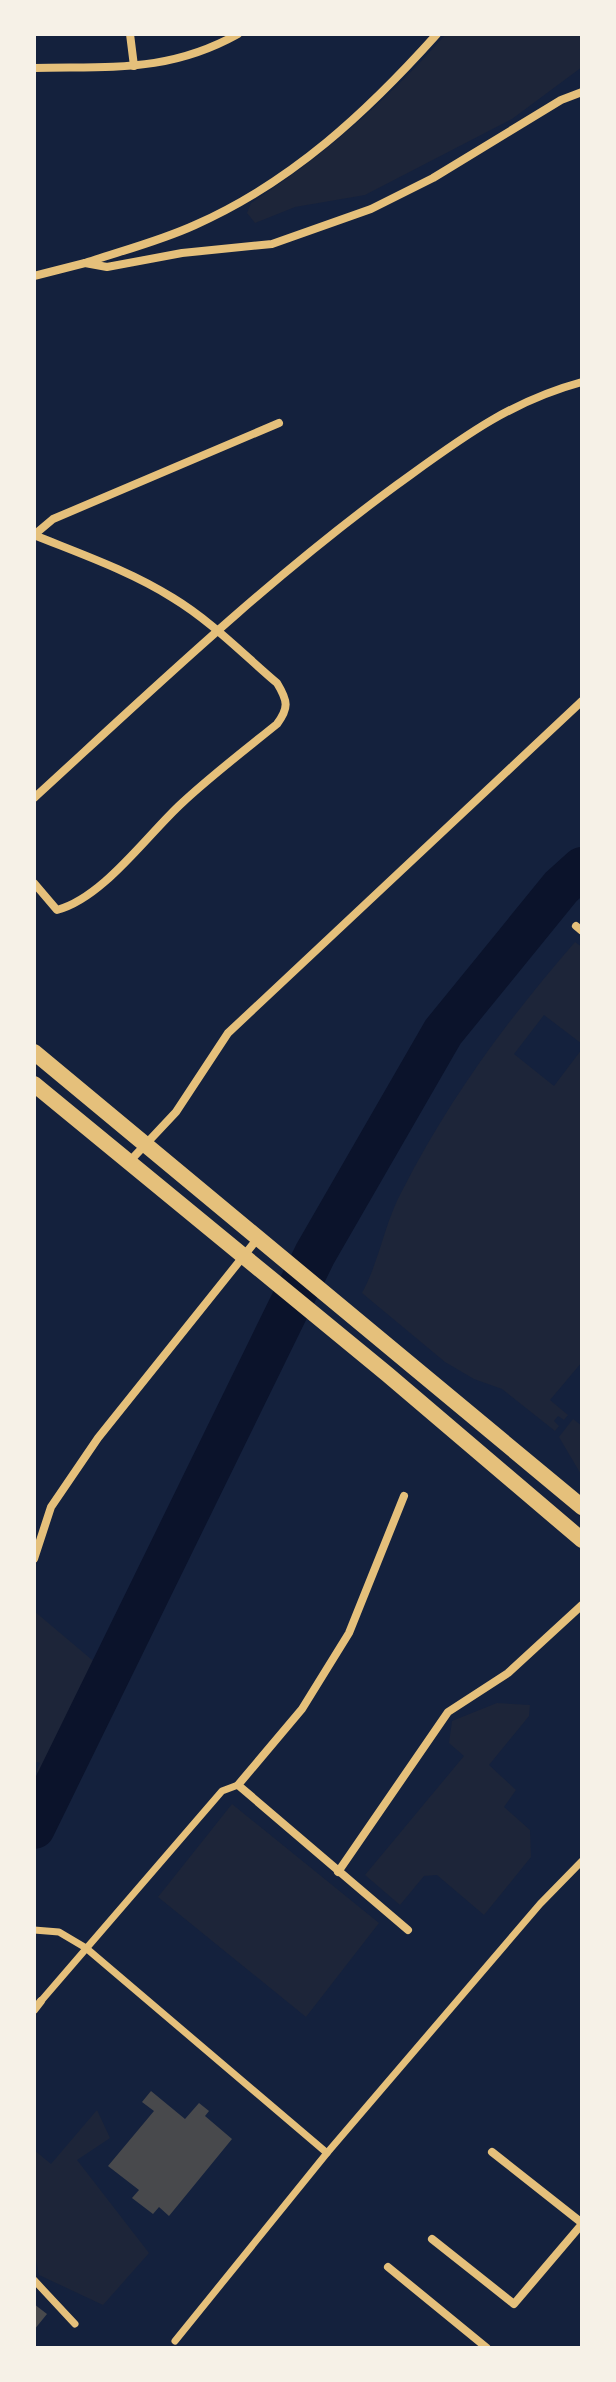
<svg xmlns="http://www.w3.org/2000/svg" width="616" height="2382" viewBox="0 0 616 2382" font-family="'DejaVu Sans',sans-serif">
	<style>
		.green { fill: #1d2539 }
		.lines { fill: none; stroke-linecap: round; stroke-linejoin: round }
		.river { stroke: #0b132b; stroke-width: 42 }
		.building { fill: #48494c }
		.pedestrian { stroke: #e5c07b; stroke-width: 7 }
		.minor { stroke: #e5c07b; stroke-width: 8 }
		.secondary { stroke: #e5c07b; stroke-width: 16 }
	</style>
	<rect width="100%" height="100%" fill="#14213d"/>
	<g class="green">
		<path d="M446,34H582V67L512,119L365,195L295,207L255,223L247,213L251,203C325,155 388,99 446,34Z"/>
		<path d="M575,942L582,947V1044L544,1015L514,1054L554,1086L582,1049V1362L550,1400L568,1415L564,1420L558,1416L554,1421L559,1426L555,1431L502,1389L474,1379L445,1362L362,1293C380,1260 384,1224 402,1191C451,1096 505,1023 575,942Z"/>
		<path d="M573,1419L582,1426V1476L559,1437Z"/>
		<path d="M34,1611L98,1665L43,1775L36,1772L40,1763L37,1762L34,1767Z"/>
		<path d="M497,1703L530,1705L529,1716L489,1765L516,1790L504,1807L530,1830L531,1857L484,1915L437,1875L424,1876L400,1905L365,1875L464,1756L449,1743L452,1721Z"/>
		<path d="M232,1804L379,1923L306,2017L158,1897Z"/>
		<path d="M97,2110L110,2138L77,2160L149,2253L103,2305L39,2275L34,2251V2150L51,2164Z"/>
	</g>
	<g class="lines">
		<path class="river" d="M34,1828L315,1254L443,1032L561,887L582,868"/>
	</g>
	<g class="building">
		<path d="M151,2091L185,2119L199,2103L209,2111L205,2116L232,2139L169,2216L159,2207L153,2214L132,2198L139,2190L108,2166L154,2111L142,2102Z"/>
		<path d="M34,2304L47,2314L34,2330Z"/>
	</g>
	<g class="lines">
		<g class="pedestrian">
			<path d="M34,1930L59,1932L86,1948L327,2153"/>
			<path d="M41,2001L222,1791L238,1785"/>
			<path d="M34,2280L75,2324"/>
			<path d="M175,2341L327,2153L540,1904L582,1861"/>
		</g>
		<g class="minor">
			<path d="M130,34L134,66"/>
			<path d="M34,68C111,66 168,73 238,34"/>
			<path d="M85,263C121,251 160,241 195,225C292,182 367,112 437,34"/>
			<path d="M34,276L85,263L107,267L182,253L272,244L371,209L433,178L561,100L582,92"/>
			<path d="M34,535C81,554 130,571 173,598C211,621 244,655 277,683C288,701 289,708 277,724C245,750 212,775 182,803C147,835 103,898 57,910L34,883"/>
			<path d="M34,535L53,519L279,423"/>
			<path d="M34,798C152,690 268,579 398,484C459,440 508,402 582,382"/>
			<path d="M576,926L582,931"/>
			<path d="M129,1162L176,1112L228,1033L582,701"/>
			<path d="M404,1496L349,1633L302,1709L238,1785L408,1930"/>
			<path d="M34,1559L51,1507L98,1438L258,1238"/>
			<path d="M338,1872L448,1712L508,1673L582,1605"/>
			<path d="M34,2010L41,2001"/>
			<path d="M492,2152L582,2223"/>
			<path d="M432,2239L514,2304L582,2224"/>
			<path d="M388,2267L487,2348"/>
		</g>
		<g class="secondary">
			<path d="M34,1052L582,1507"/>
			<path d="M34,1084L387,1374L582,1540"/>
		</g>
	</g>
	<rect width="616" height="2382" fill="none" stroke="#f6f1e7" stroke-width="72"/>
</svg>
